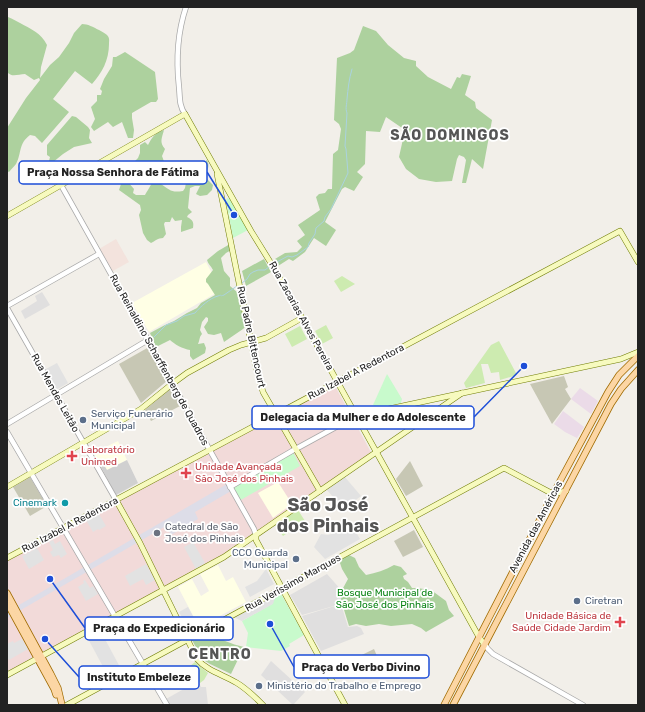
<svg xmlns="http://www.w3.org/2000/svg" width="645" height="712" viewBox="0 0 645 712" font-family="Rubik,sans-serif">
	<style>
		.residential { fill: #e0dfdf }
		.commercial { fill: #f2dad9 }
		.industrial { fill: #ebdbe8 }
		.education { fill: #ffffe5 }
		.religious { fill: #d0d0d0 }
		.military { fill: #f3e3dd }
		.construction { fill: #c7c7b4 }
		.grass { fill: #cdebb0 }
		.forest { fill: #add19e }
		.park { fill: #c8facc }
		.parking { fill: #e2e2e2 }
		.plaza { fill: #dddde8 }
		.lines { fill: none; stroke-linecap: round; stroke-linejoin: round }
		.stream { stroke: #aad3df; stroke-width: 1 }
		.tertiary-casing { stroke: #a9a9a9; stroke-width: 6 }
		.secondary-casing { stroke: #707d05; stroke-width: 6 }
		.primary-casing { stroke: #a06b00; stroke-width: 7 }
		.tertiary { stroke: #fff; stroke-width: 4.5 }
		.secondary { stroke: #f7fabf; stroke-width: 5 }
		.primary { stroke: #fcd6a4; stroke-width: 5.5 }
		.service-dot { fill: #5c6f8a; stroke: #fff; stroke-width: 1.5 }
		.health-dot { fill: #e0444e; stroke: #fff; stroke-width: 1.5 }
		.culture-dot { fill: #0f9aa8; stroke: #fff; stroke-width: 1.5 }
		.worship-dot { fill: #6b7280; stroke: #fff; stroke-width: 1.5 }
		.labels { text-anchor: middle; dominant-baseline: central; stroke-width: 3.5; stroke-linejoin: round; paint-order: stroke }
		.street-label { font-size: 10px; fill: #222; stroke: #fff }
		.service-label { font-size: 10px; fill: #4e5e75; stroke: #fff; text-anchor: start }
		.health-label { font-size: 10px; fill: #be3a42; stroke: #fff; text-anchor: start }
		.culture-label { font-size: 10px; fill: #0d838f; stroke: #fff; text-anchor: end }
		.worship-label { font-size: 10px; fill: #5b616d; stroke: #fff; text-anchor: start }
		.park-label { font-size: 10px; fill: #0c8416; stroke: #fff }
		.district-label { font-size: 14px; font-weight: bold; letter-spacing: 1px; fill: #555; stroke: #fff }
		.town-label { font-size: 18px; font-weight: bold; fill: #555; stroke: #fff }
		.leader { fill: none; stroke: #1d4ed8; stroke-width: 1.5 }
		.callout-dot { fill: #1d4ed8; stroke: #fff; stroke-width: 1.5 }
		.callout { fill: #fff; stroke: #1d4ed8; stroke-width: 1.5 }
		.callout-label { font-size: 11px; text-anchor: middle; font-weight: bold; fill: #222 }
	</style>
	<rect width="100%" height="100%" fill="#f2efe9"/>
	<g class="residential">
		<path d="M42,292L50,305L25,319L21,311L37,301L35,296Z"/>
		<path d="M327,574L342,591L341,604L302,615L290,595Z"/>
		<path d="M341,604L348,627L357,626L361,628L364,634L321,651L302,616Z"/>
		<path d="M271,661L305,692L293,705L261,675Z"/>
		<path d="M198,681L201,687H206L208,705H170L166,699Z"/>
	</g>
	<path class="commercial" d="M335,386L373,456L229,557L7,678V559Z"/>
	<g class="industrial">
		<path d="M580,388L598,401L591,414L571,399Z"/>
		<path d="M563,411L584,427L577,438L565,432L554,424Z"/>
	</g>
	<g class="education">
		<path d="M206,262L221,290L149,332L132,303Z"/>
		<path d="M118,441L127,460L107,470L104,466L101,467L93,453Z"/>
		<path d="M278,482L292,504L273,518L258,493Z"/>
		<path d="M218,565L226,581L233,577L246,602L199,627L178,587L192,579L201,596L209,591L200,574Z"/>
	</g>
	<path class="religious" d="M127,460L138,483L116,495L101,467L104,465L107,470Z"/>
	<path class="military" d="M116,239L129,262L111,272L99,249Z"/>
	<g class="construction">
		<path d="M149,347L168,380L141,403L119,364Z"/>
		<path d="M564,376L568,387L565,389L571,399L552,424L530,384Z"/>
		<path d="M172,387L182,405L151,421L145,410Z"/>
		<path d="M410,461L423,486L406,496L396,479Z"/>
		<path d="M30,477L47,506L30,516L13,487Z"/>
		<path d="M414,530L423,547L403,557L394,541Z"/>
		<path d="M374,649L377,656L334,677L331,670Z"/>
	</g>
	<g class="grass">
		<path d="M342,276L355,284L341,292L334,281Z"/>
		<path d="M326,325L333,338L322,344L315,331Z"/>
		<path d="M300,326L307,339L292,347L285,334Z"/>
		<path d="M499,341L517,375L500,380L499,372L491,373L488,364H481L485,383L466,388L464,383L491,345Z"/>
		<path d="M298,510L305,521L283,536L275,525Z"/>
		<path d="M195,662L208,673L204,680L200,683L193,669L187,673L185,670Z"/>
	</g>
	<g class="forest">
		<path d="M7,15L8,17C13,19 16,21 20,23C31,29 41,33 47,45L41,67L40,78L50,65L59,57L69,43L74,33L82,24C88,24 93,27 99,30C102,32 105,33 107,35C110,38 109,41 109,44C109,60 102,73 92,84L75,71L53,99L69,112L42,143L35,136L30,135C18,144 22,153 16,164C14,167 11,169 9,172L7,171V128L26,98L40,80L39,78L34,80L25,74C18,74 12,78 7,72Z"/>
		<path d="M363,26L376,31L388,45L404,58L416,61V66L428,77L451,89L457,77L460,78L462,74L471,76L465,95L475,102L476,108L492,120L483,169L472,159L466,183H462L466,160L464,157L459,155L457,159L452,181L436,182L419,179L406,169L399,157L405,130L386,117L380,132L366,131L365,164L357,172L363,177L354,191L345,187L342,189L325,222L336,230L326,246L314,238L305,252L293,261L289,259L278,266L275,259L285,253L297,252L302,247L297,241L305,235L298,225L320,210L316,197L319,194L325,193L328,189H332L333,154L338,150L341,129L339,124L334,120L337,58L350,53L354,50Z"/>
		<path d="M125,52L155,72L158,99L156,102H151L132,113V118L134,130L133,138H128L122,122L113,127L108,122L94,131L91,127L95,119L91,107L97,101V95H101L102,91L100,89L104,79L112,66L113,57H116Z"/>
		<path d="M72,116L76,117L88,127L90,130L89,138L92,143L74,147L63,154L52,163L49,161L50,157L47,155V145Z"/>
		<path d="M164,130C162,138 159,142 165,149L162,156L166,167L170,161L175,162L172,171L165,176L161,184C170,190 171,193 183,191L185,188L187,177L184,175L181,168L189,161L194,163L197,165L202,164L207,160C210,166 208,170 204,176L213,185L212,190L207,195L200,196L196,194L200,186H195L190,188L188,208L192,212L188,215L187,217C193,220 194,222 193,228L181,232V227L182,220L175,221L172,217L170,222H165L164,224L166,234L163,238C158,238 155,241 151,243L147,240L143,233L139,215L141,210L140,205L119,190L121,184L127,181L134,189L133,193L136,195H145C150,186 160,174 152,165C146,167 142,171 136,172L132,169L131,166L135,161L138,158L140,153V145L145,142L148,145C152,137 156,132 164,130Z"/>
		<path d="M230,244L233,249L226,253L221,258L224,271L230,278V286L237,292L240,303L243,311L246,326L243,329L224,342L221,333L214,335L208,334L204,327L208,321V318L206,317L202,322L200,330L202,334C199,337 200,340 198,344L204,343L206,348L205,353L193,360L190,356V350C183,349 174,344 170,340L156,347L150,333L165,325L174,321L187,313L197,308L201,303L215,295L208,284L206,282V279L213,270C211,266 208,264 207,260L218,251Z"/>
		<path d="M264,259L271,272L246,286L242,271Z"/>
		<path d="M349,555L355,558L359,567L366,575C376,573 385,570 394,565L401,567L407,574L403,576L404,579L408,582L412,588H417L431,590L446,601L449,610L454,616L426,632L421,628L412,624L391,626L379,624L366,626L356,624L349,626L341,600L342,590L348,579L342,569L339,560Z"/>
		<path d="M208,632C219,639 231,644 244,647L231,674L210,664L205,661L200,655L192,640Z"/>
	</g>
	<g class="park">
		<path d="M227,198L230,199L248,230L233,238L226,201Z"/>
		<path d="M387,374L402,399L401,403L377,408L373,405Z"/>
		<path d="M293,452L300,466L239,501L231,487Z"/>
		<path d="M280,592L304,635L289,644L290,646L281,651L246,647L248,633L242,621L272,604L275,595Z"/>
	</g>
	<g class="parking">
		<path d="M57,363L68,383L56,390L44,370Z"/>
		<path d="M344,476L361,496L344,509L326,489Z"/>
		<path d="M99,514L106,526L99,530L98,529L93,532L86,520Z"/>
		<path d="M354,529L360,539L325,559L314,547L321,534L328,535L338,532L346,533Z"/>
		<path d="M53,540L55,544L60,541L67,554L61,558L59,555L53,557L50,552L53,550L49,542Z"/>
		<path d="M193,542L205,563L196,569L184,547Z"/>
		<path d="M37,548L44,560L29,569L22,556Z"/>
		<path d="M146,564L155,580L146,585L143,579L130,586L125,576Z"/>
		<path d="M266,569L274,584L250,597L245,587L257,581Z"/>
		<path d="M85,580L90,588L93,586L98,594L86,601L78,587L84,583L83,581Z"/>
		<path d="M277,591L273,604L242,621L231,616Z"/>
		<path d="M188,607L199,627L190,632L179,612Z"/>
		<path d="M99,628L121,669L108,676L86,635Z"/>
		<path d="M22,639L28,649L9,660L7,657V644L13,641L14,643Z"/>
	</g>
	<path class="plaza" d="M227,484L231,491L195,512L198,519L171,535L166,526L7,618V612Z"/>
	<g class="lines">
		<g class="stream">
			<path d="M275,263L288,256L292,257L297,255L308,247L309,243L315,234L316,228L324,221L325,217L331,209L348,173L346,149L345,146L347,113C345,108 347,104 347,99C348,89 349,79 352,69"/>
			<path d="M242,283L247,279L250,274L253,272L258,270H265L270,266"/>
			<path d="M154,337L166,325L177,321L184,316L195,313C200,307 210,298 218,296C223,294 219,297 224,295C228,292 233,289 237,286"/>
		</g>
		<defs>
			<g id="tertiary">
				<path d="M185,114C179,106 180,97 179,87C176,60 177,34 186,7"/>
				<path d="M61,185L254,529L256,535"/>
				<path d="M7,306L99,254"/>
				<path d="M7,308L116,500"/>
				<path d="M7,424L148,340"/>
				<path d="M7,432L167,705"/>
				<path d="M230,487L292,451L356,416"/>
				<path d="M484,644L488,649L493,654L583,705"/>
			</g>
			<g id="secondary">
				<path d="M217,174L256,367L263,392L320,491"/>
				<path d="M7,216L185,114L251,231L277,273L479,637L484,644"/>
				<path d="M356,416L621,359L638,352"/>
				<path d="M7,487L141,409L172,384L187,373L229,350L241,345L266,338L302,318"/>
				<path d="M116,500L140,543L197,659C207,671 224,675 237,683C247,689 255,697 263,705"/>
				<path d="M256,535V540L345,705"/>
				<path d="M7,558L620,231L638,262"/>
				<path d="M7,675L224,557L462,393"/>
				<path d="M67,705L504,468L553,494L566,491"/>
			</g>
			<g id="primary">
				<path d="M7,593L51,674L58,688L62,705"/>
				<path d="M7,603L54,689L56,695"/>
				<path d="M444,705L553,494L608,392L619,375L638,356"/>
				<path d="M453,705L611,404L621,389L638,370"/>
			</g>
		</defs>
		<use href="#tertiary" class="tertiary-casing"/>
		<use href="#secondary" class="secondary-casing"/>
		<use href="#primary" class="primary-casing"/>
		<use href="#tertiary" class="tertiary"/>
		<use href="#secondary" class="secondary"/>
		<use href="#primary" class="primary"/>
	</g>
	<g class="service-dot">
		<circle cx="83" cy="420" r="4"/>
		<circle cx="296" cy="559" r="4"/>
		<circle cx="577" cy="601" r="4"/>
		<circle cx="259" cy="686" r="4"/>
	</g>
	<g class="health-dot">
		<path d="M70 450h4v4h4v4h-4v4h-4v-4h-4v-4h4z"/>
		<path d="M184 467h4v4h4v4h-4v4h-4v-4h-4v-4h4z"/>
		<path d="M618 616h4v4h4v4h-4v4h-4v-4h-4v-4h4z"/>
	</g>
	<circle class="culture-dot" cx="65" cy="503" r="4"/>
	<circle class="worship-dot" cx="157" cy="533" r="4"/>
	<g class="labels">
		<g class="street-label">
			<text transform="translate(301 316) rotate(61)">Rua Zacarias Alves Pereira</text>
			<text transform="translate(251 337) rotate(78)">Rua Padre Bittencourt</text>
			<text transform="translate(159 360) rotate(61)">Rua Reinaldino Scharffenberg de Quadros</text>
			<text transform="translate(356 372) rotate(-28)">Rua Izabel A Redentora</text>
			<text transform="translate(55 393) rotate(61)">Rua Mendes Leitão</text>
			<text transform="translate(70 525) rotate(-28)">Rua Izabel A Redentora</text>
			<text transform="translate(536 527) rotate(-62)">Avenida das Américas</text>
			<text transform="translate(293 583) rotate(-29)">Rua Veríssimo Marques</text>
		</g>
		<g class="service-label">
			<text x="91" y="414">Serviço Funerário<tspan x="91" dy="12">Municipal</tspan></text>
			<text x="288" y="553" text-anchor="end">CCO Guarda<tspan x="288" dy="12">Municipal</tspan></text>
			<text x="585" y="601">Ciretran</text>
			<text x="267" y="686">Ministério do Trabalho e Emprego</text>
		</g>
		<g class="health-label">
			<text x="81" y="450">Laboratório<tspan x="81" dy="12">Unimed</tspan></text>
			<text x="195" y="467">Unidade Avançada<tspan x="195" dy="12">São José dos Pinhais</tspan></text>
			<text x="611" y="616" text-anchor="end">Unidade Básica de<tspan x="611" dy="12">Saúde Cidade Jardim</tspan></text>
		</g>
		<g class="culture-label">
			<text x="57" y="503">Cinemark</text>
		</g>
		<g class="worship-label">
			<text x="165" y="527">Catedral de São<tspan x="165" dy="12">José dos Pinhais</tspan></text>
		</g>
		<g class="park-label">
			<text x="385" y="593">Bosque Municipal de<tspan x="385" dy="12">São José dos Pinhais</tspan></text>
		</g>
		<g class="district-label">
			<text x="450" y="135">SÃO DOMINGOS</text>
			<text x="220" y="654">CENTRO</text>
		</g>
		<g class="town-label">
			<text x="328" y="505">São José<tspan x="328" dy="21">dos Pinhais</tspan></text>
		</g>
	</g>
	<path class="leader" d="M234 215L207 172M524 366L474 417M50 579L85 628M270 624L294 667M45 639L79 677"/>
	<g class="callout-dot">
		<circle cx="234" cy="215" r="4"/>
		<circle cx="524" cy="366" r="4"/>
		<circle cx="50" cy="579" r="4"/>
		<circle cx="270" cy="624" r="4"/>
		<circle cx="45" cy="639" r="4"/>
	</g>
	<g class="callout">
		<rect x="19" y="161" width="188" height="23" rx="4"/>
		<rect x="252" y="406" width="222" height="23" rx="4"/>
		<rect x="85" y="617" width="148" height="23" rx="4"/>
		<rect x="294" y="655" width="135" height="23" rx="4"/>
		<rect x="79" y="666" width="120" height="23" rx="4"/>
	</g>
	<g class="callout-label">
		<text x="113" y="176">Praça Nossa Senhora de Fátima</text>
		<text x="363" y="421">Delegacia da Mulher e do Adolescente</text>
		<text x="159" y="632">Praça do Expedicionário</text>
		<text x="361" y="671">Praça do Verbo Divino</text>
		<text x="139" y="681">Instituto Embeleze</text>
	</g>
	<rect width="645" height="712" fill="none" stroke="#222222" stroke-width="16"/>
</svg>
